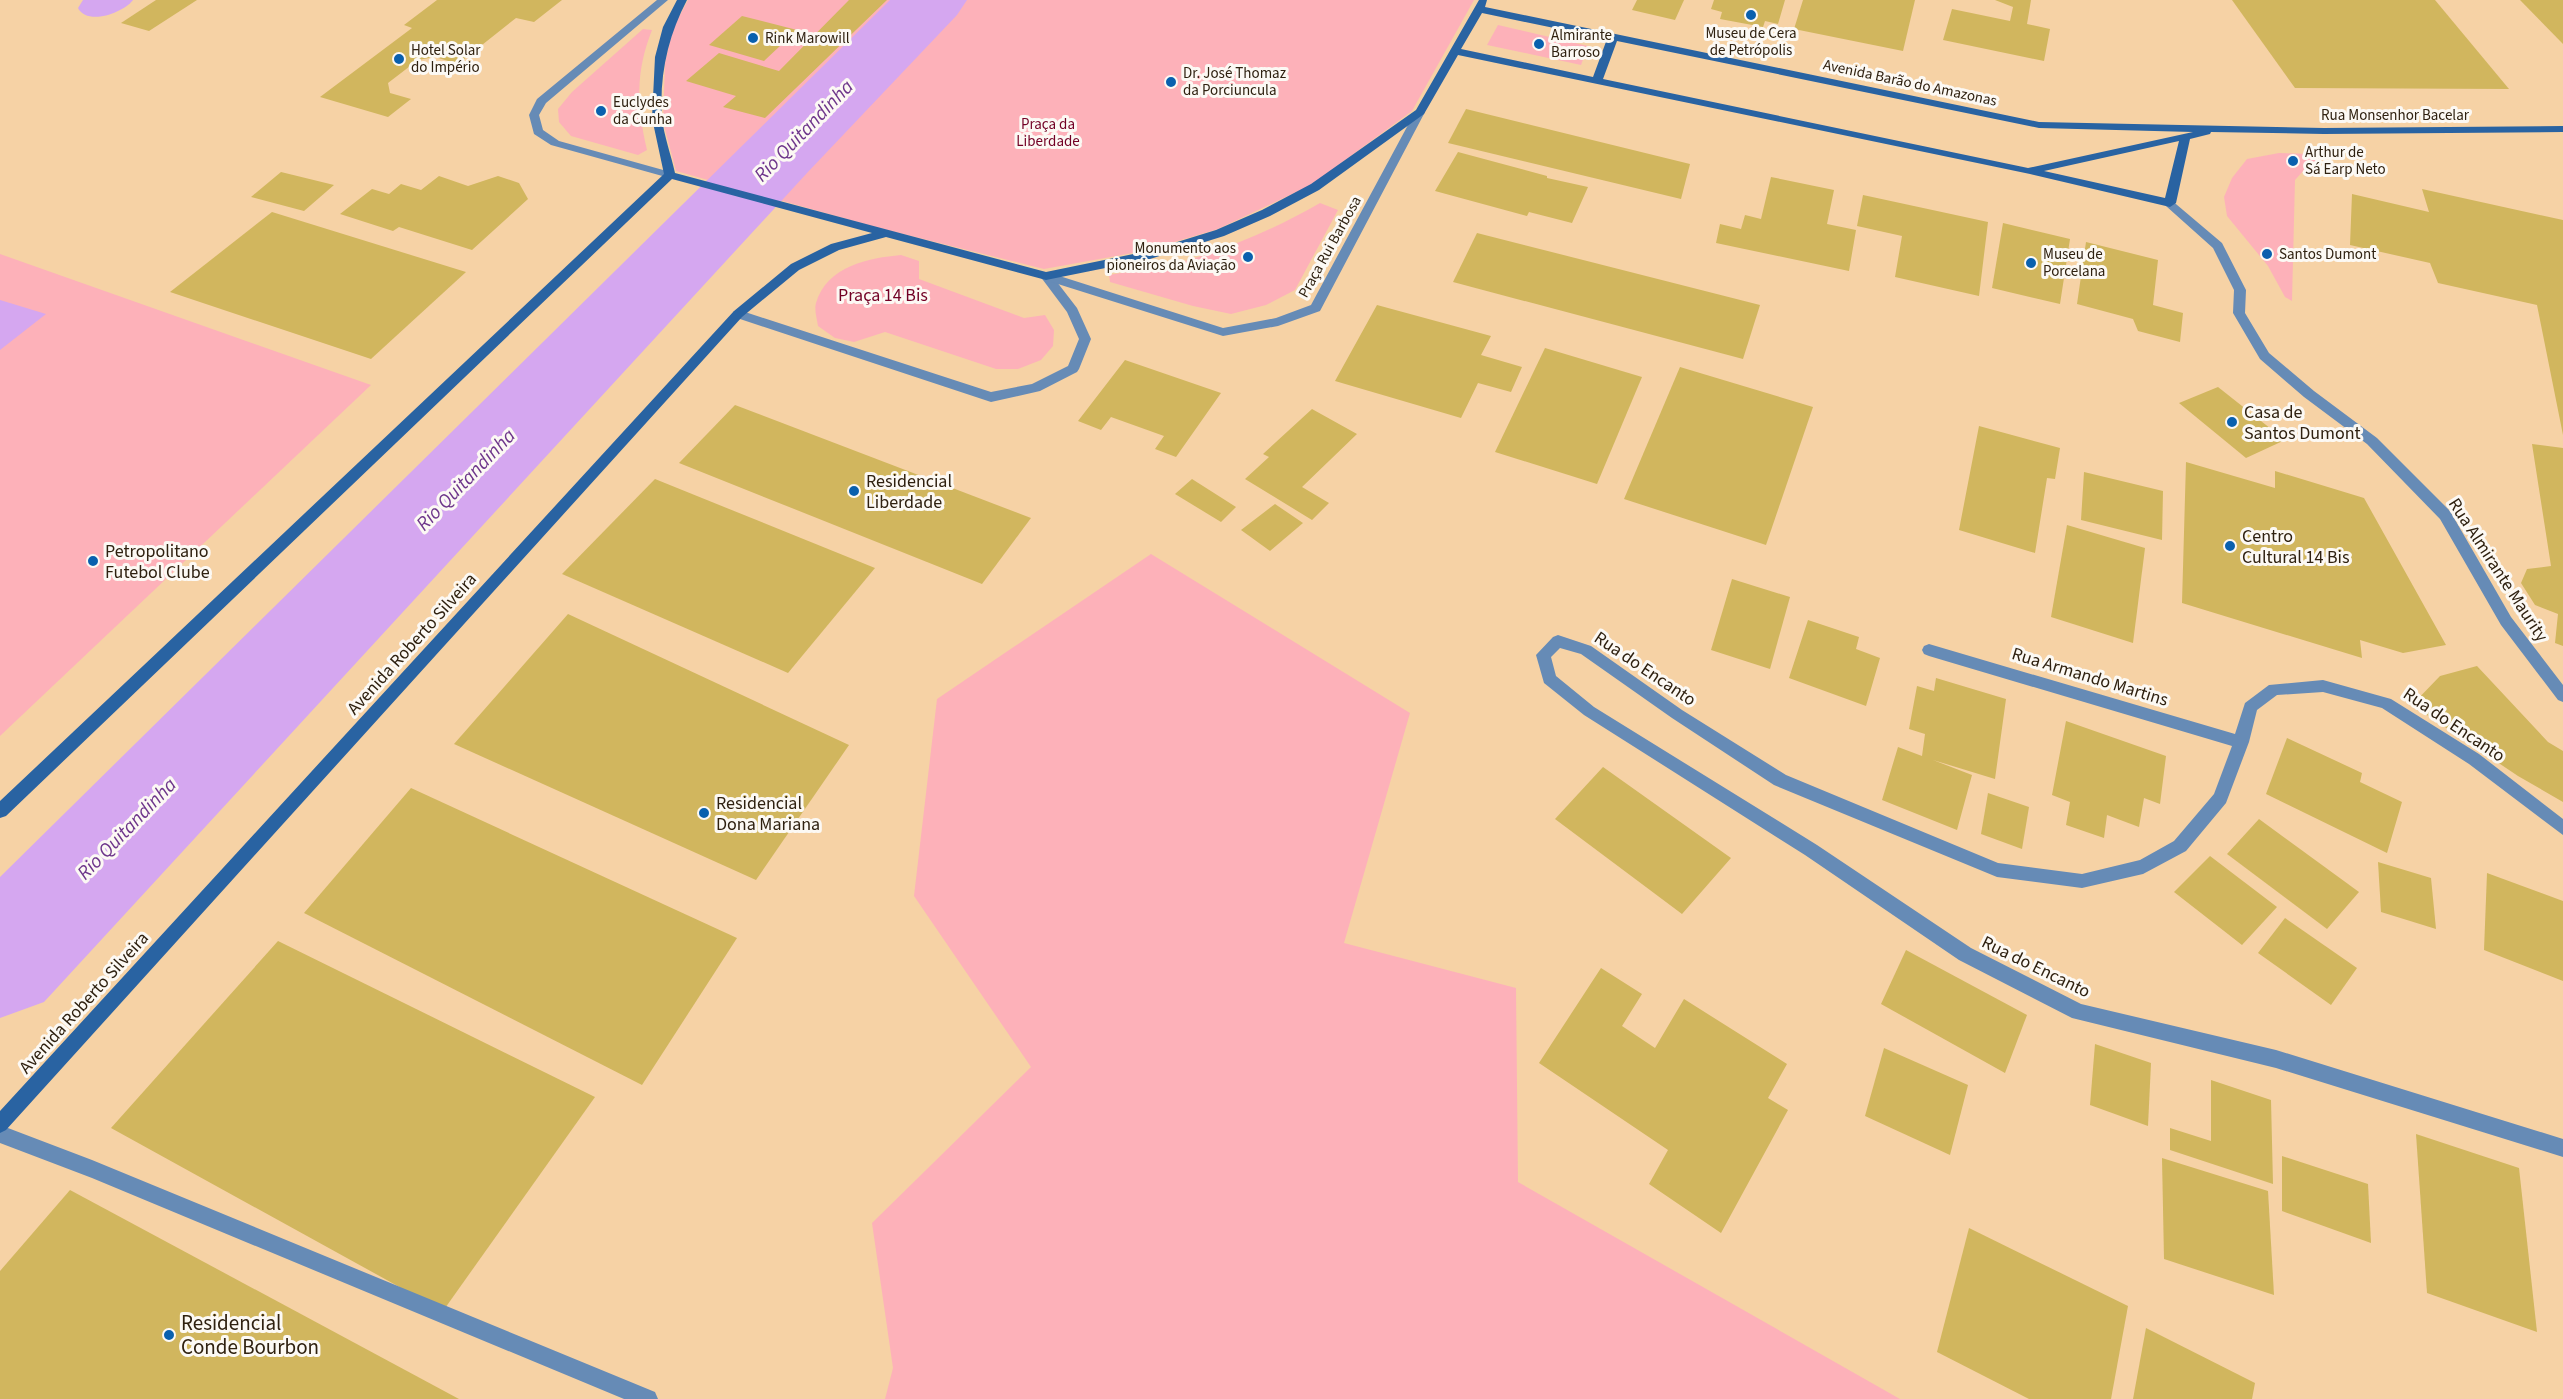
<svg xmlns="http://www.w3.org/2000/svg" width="2563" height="1399" viewBox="0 0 2563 1399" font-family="'Source Sans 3',sans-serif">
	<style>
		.green { fill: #fdb1b9 }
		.water { fill: #d5a7f0 }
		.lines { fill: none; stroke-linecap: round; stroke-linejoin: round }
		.river { fill: #d5a7f0; fill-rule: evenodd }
		.building { fill: #d1b65e }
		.lane { fill: #668bb6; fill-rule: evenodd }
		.street { fill: #668bb6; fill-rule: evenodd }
		.secondary { fill: #2963a2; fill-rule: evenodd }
		.poi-dot { fill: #0960ae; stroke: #fcf9f4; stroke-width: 2 }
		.labels { text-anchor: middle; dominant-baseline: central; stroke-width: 6; stroke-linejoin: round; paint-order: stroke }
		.far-poi-label { font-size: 15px; fill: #2f2110; stroke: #fcf9f4; text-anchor: start }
		.far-street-label { font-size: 15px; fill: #2f2110; stroke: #fcf9f4 }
		.far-park-label { font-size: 15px; fill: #720025; stroke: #fcf9f4 }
		.park-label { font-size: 18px; fill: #720025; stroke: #fcf9f4 }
		.poi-label { font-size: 18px; fill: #2f2110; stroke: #fcf9f4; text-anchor: start }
		.street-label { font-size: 18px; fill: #2f2110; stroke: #fcf9f4 }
		.water-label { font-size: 20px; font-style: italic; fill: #6e368b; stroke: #fcf9f4 }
		.near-poi-label { font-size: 21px; fill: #2f2110; stroke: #fcf9f4; text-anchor: start }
	</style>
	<rect width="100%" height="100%" fill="#f6d2a5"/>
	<g class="green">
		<path d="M688,0H1474L1412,111L1311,185L1218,229L1144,251L1044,269L879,228L676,171L663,122L665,63L673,28Z"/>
		<path d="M1498,25L1588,46L1581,65L1487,45Z"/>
		<path d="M643,29L652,30C635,73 637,106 647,150L638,155L571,136L559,122L558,109L572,92Z"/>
		<path d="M2279,153L2314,154L2321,161L2305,169L2295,180L2292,301L2285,297L2268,266L2227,216L2224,197L2232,178L2247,159Z"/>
		<path d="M1320,203L1338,210L1295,290L1266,305L1231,314L1193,306L1110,282L1109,275C1132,271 1156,269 1178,263C1228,249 1275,229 1320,203Z"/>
		<path d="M0,254L371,385L0,736Z"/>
		<path d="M901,255L919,261V279L1024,318L1045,315L1054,330L1053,346L1041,360L1018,369H996L885,332L854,342L835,338L818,326C817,319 814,310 816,303C827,266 869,258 901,255Z"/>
		<path d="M1151,554L1410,713L1344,943L1516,988L1518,1182L1900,1399H885L893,1368L872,1223L1031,1067L914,896L937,699Z"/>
	</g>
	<g class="water">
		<path d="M83,0H133C123,13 87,26 78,8Z"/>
		<path d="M0,300L46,314L0,350Z"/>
	</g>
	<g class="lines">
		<path class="river" d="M890,0H967L957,15L807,173L44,1002L0,1018V877Z"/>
	</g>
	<g class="building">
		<path d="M156,0H197L149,31L121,23Z"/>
		<path d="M437,0H562L534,22L516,18L458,64L435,57L418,60L388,83L390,93L411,99L388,117L320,97L412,28L404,25Z"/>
		<path d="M849,0H887L765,118L723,107L736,96L686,81L719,53L779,71Z"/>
		<path d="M1637,0H1684L1675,20L1632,10Z"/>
		<path d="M1714,0H1785L1778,24L1765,21L1763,27L1720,19L1722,12L1711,9Z"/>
		<path d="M1803,0H1915L1903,51L1794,29Z"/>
		<path d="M1995,0H2031L2027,24L2050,29L2044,61L1943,40L1952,9L2010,21L2013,7Z"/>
		<path d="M2232,0H2435L2509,89L2295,88Z"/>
		<path d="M2520,0H2563V44Z"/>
		<path d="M742,16L797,30L764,61L709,45Z"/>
		<path d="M1466,109L1690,164L1681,199L1448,143Z"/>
		<path d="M1458,152L1547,176V178L1588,187L1572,223L1529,212L1527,216L1435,191Z"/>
		<path d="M281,172L334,185L304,211L251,197Z"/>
		<path d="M439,176L468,186L498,176L519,183L528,199L472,250L399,227L393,231L340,214L372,189L389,194L401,184L421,190Z"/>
		<path d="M1771,177L1834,190L1827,224L1856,230L1849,271L1716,243L1720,224L1741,229L1745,215L1761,219Z"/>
		<path d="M2422,189L2563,220V435L2537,305L2438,283L2430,263L2350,245L2352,194L2429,212Z"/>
		<path d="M1863,195L1988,222L1979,296L1895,277L1902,236L1857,226Z"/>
		<path d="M272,212L466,272L371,359L170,292Z"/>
		<path d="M2003,223L2070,239L2060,304L1992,288Z"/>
		<path d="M1477,233L1760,305L1743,359L1453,282Z"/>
		<path d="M2086,242L2158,260L2153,305L2183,313L2180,342L2138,331L2133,319L2077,304Z"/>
		<path d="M1377,305L1491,336L1481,355L1522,367L1511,392L1478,383L1461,418L1335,381Z"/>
		<path d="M1545,348L1642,377L1597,484L1495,452Z"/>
		<path d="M1125,360L1221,393L1176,457L1155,449L1164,436L1111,417L1101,430L1078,421Z"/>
		<path d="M1680,367L1813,407L1766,545L1624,499Z"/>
		<path d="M2218,387L2285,440L2246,458L2179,403Z"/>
		<path d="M735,405L1031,518L982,584L679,463Z"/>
		<path d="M1312,409L1357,434L1302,487L1329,503L1312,520L1245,479L1269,457L1263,454Z"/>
		<path d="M1979,426L2060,448L2055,479L2047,478L2035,553L1959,530Z"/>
		<path d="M2532,444L2563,448V646L2555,643L2558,614L2535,605L2521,583L2527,569L2551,566Z"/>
		<path d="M2186,462L2275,488V471L2364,498L2446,645L2403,653L2360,640L2362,658L2182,603Z"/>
		<path d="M2084,472L2163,491L2162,540L2081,520Z"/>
		<path d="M655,479L875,568L788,673L562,574Z"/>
		<path d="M1192,479L1236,507L1221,522L1175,494Z"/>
		<path d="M1275,504L1303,523L1270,551L1241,530Z"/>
		<path d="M2067,525L2145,548L2133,643L2051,617Z"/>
		<path d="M1732,579L1790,597L1770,669L1711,650Z"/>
		<path d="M568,614L849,745L756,880L454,744Z"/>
		<path d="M1808,620L1859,637L1856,649L1880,658L1866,706L1789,678Z"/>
		<path d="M2477,666L2548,742L2563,751V802L2518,776L2412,705L2440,676Z"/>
		<path d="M1936,678L2006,699L1995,779L1933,760L1972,775L1957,830L1882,800L1898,747L1922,756L1925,734L1909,729L1917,686L1934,691Z"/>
		<path d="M2066,721L2166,756L2160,804L2144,798L2139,827L2107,815L2104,838L2066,825L2070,802L2052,795Z"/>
		<path d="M2287,738L2362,773L2360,782L2402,802L2387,853L2266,794Z"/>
		<path d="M1603,767L1731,858L1682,914L1555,819Z"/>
		<path d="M411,788L737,938L642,1085L304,913Z"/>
		<path d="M1988,793L2029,807L2022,849L1981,834Z"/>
		<path d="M2259,819L2359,892L2327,929L2227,854Z"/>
		<path d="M2210,856L2277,907L2242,945L2174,892Z"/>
		<path d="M2378,862L2431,878L2436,929L2381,912Z"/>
		<path d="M2487,873L2563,901V981L2484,950Z"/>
		<path d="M2285,918L2357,968L2331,1005L2258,953Z"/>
		<path d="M278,941L595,1097L443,1311L111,1128Z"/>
		<path d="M1906,950L2027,1015L2005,1073L1881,1004Z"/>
		<path d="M1601,968L1642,994L1622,1026L1655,1048L1684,999L1787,1064L1768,1098L1788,1110L1721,1233L1649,1184L1668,1150L1539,1063Z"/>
		<path d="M2095,1044L2151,1063L2148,1126L2090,1105Z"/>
		<path d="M1884,1048L1968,1085L1950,1155L1865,1116Z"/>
		<path d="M2211,1080L2271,1100L2273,1184L2170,1150V1128L2211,1141Z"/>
		<path d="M2416,1134L2519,1168L2537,1332L2427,1293Z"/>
		<path d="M2282,1156L2368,1184L2371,1243L2282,1211Z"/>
		<path d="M2162,1158L2268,1191L2274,1295L2164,1259Z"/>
		<path d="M70,1190L459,1399H0V1271Z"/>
		<path d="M1969,1228L2128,1306L2111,1399H2029L1937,1352Z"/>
		<path d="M2146,1328L2255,1383L2252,1399H2133Z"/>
	</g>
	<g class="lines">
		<path class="lane" d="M1046,272L1050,273L1077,308L1091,339L1079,369L1077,372L1040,391L991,402L734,317L732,314L734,311H742L991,392L1032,384L1068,366L1079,339L1067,312L1040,276Z"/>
		<g class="street">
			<path d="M657,0H668L546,103L539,115L543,130L559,141L674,173V177H666L551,145L534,134L529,115L537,99Z"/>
			<path d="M1420,109L1425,112L1320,311L1278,326L1223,336L1042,279L1040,276L1046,272L1050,273L1223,328L1276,318L1311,305L1415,112Z"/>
			<path d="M2170,199L2222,243L2246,290L2245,313L2269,353L2314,391L2377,438L2450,511L2511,617L2563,685V702L2558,700L2501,625L2440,519L2367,444L2304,397L2260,359L2233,313L2234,290L2213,248L2166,206L2164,203Z"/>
			<path d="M1558,635L1591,646L1682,710L1786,775L1998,863L2082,874L2140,860L2174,841L2214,794L2232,746L1929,656L1924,654L1922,650L1924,646L1929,644L2235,734L2245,703L2269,685L2323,680L2391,699L2479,754L2563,819V835L2469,764L2382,708L2323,692L2277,695L2257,710L2249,742L2226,803L2186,851L2143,874L2082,888L1997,877L1774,785L1672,718L1581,654L1560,648L1551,657L1556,676L1594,707L1817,845L1971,948L2081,1004L2276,1050L2563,1139V1157L2276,1068L2072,1018L1959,960L1805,855L1584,715L1544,683L1536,655L1553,637Z"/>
			<path d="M0,1125L92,1160L655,1392L658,1399H624L92,1178L0,1143Z"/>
		</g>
		<path class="secondary" d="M677,0H687C668,36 659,76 662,118C664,136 671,155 675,173L1046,272L1148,251L1216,230L1262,210L1311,184L1416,110L1479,0H1487L1485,7L2039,122L2324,128L2563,126V132L2324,134L2211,132L2210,134L2190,139L2176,203L2170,207L2030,174L1458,55L1424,114L1319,190L1270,216L1224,236L1150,259L1046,280L886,237L839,250L799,270L742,317L6,1130L0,1133V1111L734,311L791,264L831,244L872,233L672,179L6,816L0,818V801L664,174L652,118L655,57L663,27ZM1482,13L1607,39L1593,77L1461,49ZM1617,41L2039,128L2193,132L2028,168L1603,79ZM2179,141L2165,198L2044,171Z"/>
	</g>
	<g class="poi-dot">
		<circle cx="1751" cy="15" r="6"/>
		<circle cx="753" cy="38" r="6"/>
		<circle cx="1539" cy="44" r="6"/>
		<circle cx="399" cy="59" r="6"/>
		<circle cx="1171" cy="82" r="6"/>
		<circle cx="601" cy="111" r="6"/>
		<circle cx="2293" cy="161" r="6"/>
		<circle cx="2267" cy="254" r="6"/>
		<circle cx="1248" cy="257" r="6"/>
		<circle cx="2031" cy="263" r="6"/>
		<circle cx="2232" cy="422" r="6"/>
		<circle cx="854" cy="491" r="6"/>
		<circle cx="2230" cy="546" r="6"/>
		<circle cx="93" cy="561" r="6"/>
		<circle cx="704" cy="813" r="6"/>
		<circle cx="169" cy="1335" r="6"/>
	</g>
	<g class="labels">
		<g class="far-poi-label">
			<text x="1751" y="33" text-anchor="middle">Museu de Cera<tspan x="1751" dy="17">de Petrópolis</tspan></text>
			<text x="1551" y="35">Almirante<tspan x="1551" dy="17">Barroso</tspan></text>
			<text x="765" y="38">Rink Marowill</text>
			<text x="411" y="50">Hotel Solar<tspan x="411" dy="17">do Império</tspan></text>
			<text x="1183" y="73">Dr. José Thomaz<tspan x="1183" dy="17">da Porciuncula</tspan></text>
			<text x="613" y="102">Euclydes<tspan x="613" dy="17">da Cunha</tspan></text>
			<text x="2305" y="152">Arthur de<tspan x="2305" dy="17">Sá Earp Neto</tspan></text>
			<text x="1236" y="248" text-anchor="end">Monumento aos<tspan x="1236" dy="17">pioneiros da Aviação</tspan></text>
			<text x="2043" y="254">Museu de<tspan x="2043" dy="17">Porcelana</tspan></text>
			<text x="2279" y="254">Santos Dumont</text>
		</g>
		<g class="far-street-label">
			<text transform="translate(1910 83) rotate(12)">Avenida Barão do Amazonas</text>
			<text x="2395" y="115">Rua Monsenhor Bacelar</text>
			<text transform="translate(1330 247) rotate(-61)">Praça Rui Barbosa</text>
		</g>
		<g class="far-park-label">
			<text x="1048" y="124">Praça da<tspan x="1048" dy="17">Liberdade</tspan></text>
		</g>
		<g class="park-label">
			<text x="883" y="295">Praça 14 Bis</text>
		</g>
		<g class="poi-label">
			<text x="2244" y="412">Casa de<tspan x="2244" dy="21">Santos Dumont</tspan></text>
			<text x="866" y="481">Residencial<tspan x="866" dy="21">Liberdade</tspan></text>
			<text x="2242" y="536">Centro<tspan x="2242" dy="21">Cultural 14 Bis</tspan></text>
			<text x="105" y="551">Petropolitano<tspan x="105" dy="21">Futebol Clube</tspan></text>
			<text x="716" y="803">Residencial<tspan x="716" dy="21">Dona Mariana</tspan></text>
		</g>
		<g class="street-label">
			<text transform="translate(2498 570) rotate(57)">Rua Almirante Maurity</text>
			<text transform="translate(412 644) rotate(-48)">Avenida Roberto Silveira</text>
			<text transform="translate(1645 669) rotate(34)">Rua do Encanto</text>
			<text transform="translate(2090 677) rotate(17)">Rua Armando Martins</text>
			<text transform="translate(2454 725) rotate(34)">Rua do Encanto</text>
			<text transform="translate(2036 967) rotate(26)">Rua do Encanto</text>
			<text transform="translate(84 1003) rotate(-48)">Avenida Roberto Silveira</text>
		</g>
		<g class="water-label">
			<text transform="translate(804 131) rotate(-46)">Rio Quitandinha</text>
			<text transform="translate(466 480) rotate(-46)">Rio Quitandinha</text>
			<text transform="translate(127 829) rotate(-46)">Rio Quitandinha</text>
		</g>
		<g class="near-poi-label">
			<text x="181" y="1323">Residencial<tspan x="181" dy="24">Conde Bourbon</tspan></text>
		</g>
	</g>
</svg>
